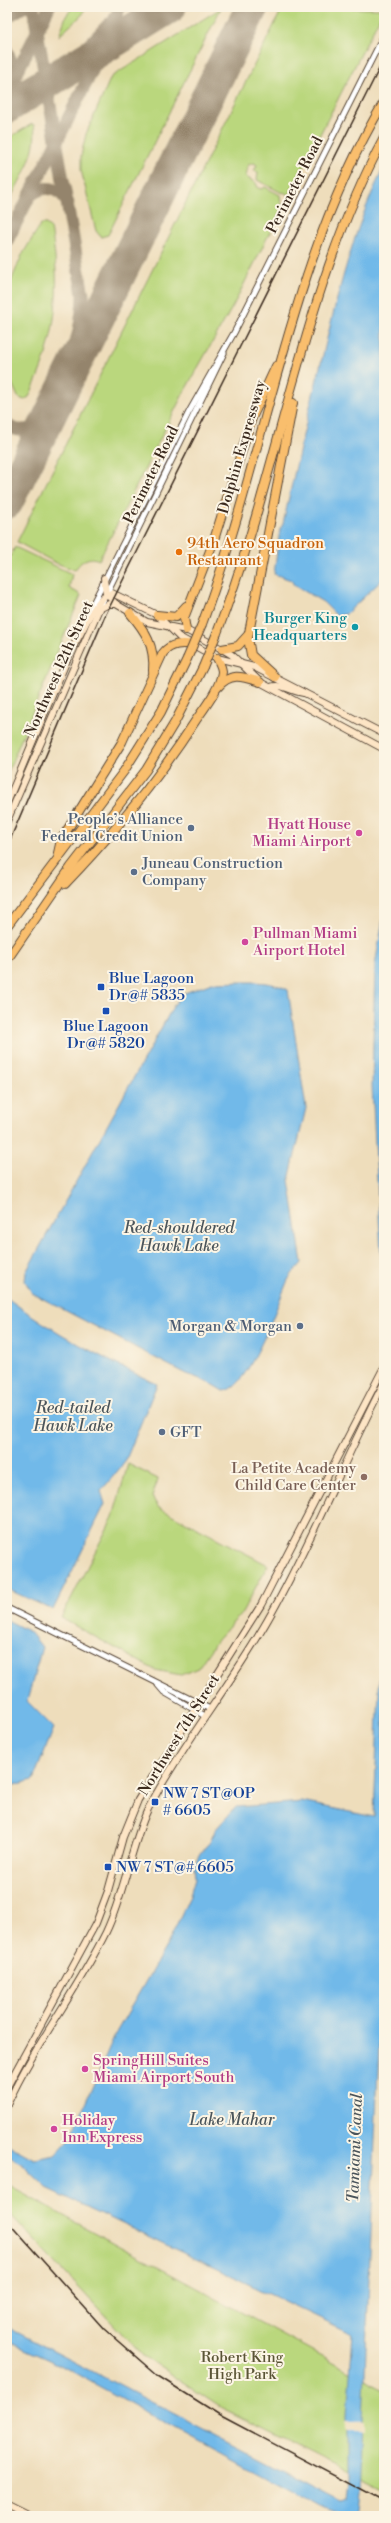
<svg xmlns="http://www.w3.org/2000/svg" width="391" height="2523" viewBox="0 0 391 2523" font-family="'Libre Bodoni',serif">
	<style>
		.green { fill: #bad77d; stroke: #7a804e }
		.water { fill: #71b9e9; stroke: #567284 }
		.pier { fill: #edb }
		.lines { fill: none; stroke-linecap: round; stroke-linejoin: round }
		.taxiway { stroke: #94846c; stroke-width: 13 }
		.runway { stroke: #94846c; stroke-width: 33 }
		.tertiary-casing { stroke: #564536; stroke-width: 7 }
		.secondary-casing { stroke: #564536; stroke-width: 8 }
		.motorway-casing { stroke: #564536; stroke-width: 10 }
		.tertiary { stroke: #fff; stroke-width: 5 }
		.secondary { stroke: #fde5c5; stroke-width: 6 }
		.motorway { stroke: #f9be6d; stroke-width: 8 }
		.rail { stroke: #3b2a1e; stroke-width: 1.5 }
		.motorway-bridge-casing { stroke: #564536; stroke-width: 10; stroke-linecap: butt }
		.motorway-bridge { stroke: #f9be6d; stroke-width: 8 }
		.food-dot { fill: #e8710a; stroke: #fcf5e5; stroke-width: 1.5 }
		.culture-dot { fill: #0f9aa8; stroke: #fcf5e5; stroke-width: 1.5 }
		.service-dot { fill: #5c6f8a; stroke: #fcf5e5; stroke-width: 1.5 }
		.hotel-dot { fill: #d1479c; stroke: #fcf5e5; stroke-width: 1.5 }
		.transit-dot { fill: #1a4fb4; stroke: #fcf5e5; stroke-width: 1.5 }
		.education-dot { fill: #8d6e63; stroke: #fcf5e5; stroke-width: 1.5 }
		.labels { text-anchor: middle; dominant-baseline: central; stroke-width: 4; stroke-linejoin: round; paint-order: stroke }
		.street-label { font-size: 15px; fill: #3b2a1e; stroke: #fcf5e5 }
		.food-label { font-size: 15px; fill: #c56008; stroke: #fcf5e5; text-anchor: start }
		.culture-label { font-size: 15px; fill: #0d838f; stroke: #fcf5e5; text-anchor: end }
		.service-label { font-size: 15px; fill: #4e5e75; stroke: #fcf5e5; text-anchor: end }
		.hotel-label { font-size: 15px; fill: #b23c85; stroke: #fcf5e5; text-anchor: start }
		.transit-label { font-size: 15px; fill: #164399; stroke: #fcf5e5; text-anchor: start }
		.education-label { font-size: 15px; fill: #785e54; stroke: #fcf5e5; text-anchor: end }
		.park-label { font-size: 15px; fill: #5b5536; stroke: #fcf5e5 }
		.water-label { font-size: 16px; font-style: italic; fill: #4b555b; stroke: #fcf5e5 }
	</style>
	<rect width="100%" height="100%" fill="#fcf5e5"/>
	<filter id="ink" filterUnits="userSpaceOnUse"><feTurbulence type="fractalNoise" baseFrequency=".025" numOctaves="2"/><feDisplacementMap in="SourceGraphic" scale="8" xChannelSelector="R" yChannelSelector="G"/><feConvolveMatrix kernelMatrix="1 2 1 2 8 2 1 2 1" color-interpolation-filters="sRGB"/></filter>
	<filter id="wash" filterUnits="userSpaceOnUse"><feTurbulence type="fractalNoise" baseFrequency=".012" numOctaves="4" result="noise"/><feDisplacementMap in="SourceGraphic" scale="16" xChannelSelector="R" yChannelSelector="G"/><feGaussianBlur stdDeviation="0.9" result="paint"/><feColorMatrix in="noise" values="0 0 0 0 0 0 0 0 0 0 0 0 0 0 0 0 0 1.4 0 .05"/><feComposite in="paint" operator="in"/></filter>
	<g filter="url(#wash)">
		<rect width="100%" height="100%" fill="#edb"/>
		<g class="green">
			<path d="M73,7H85L83,14L59,36L66,16Z"/>
			<path d="M283,7L384,9L289,195L283,192L282,193L257,180L258,172L254,171L257,165L254,163L248,165L246,177L256,183L258,188L262,189L265,187L280,195L281,205L284,204L233,306L184,392L99,560C88,555 80,562 75,570L56,563L17,542Z"/>
			<path d="M221,8L108,235L101,237L96,231L81,170V156L86,134L111,77Z"/>
			<path d="M32,124L34,125C39,153 19,181 7,205V139Z"/>
			<path d="M41,224H46L51,228C62,292 57,338 29,397L24,400L18,397L7,372V291L22,255Z"/>
			<path d="M15,547L72,574L69,588L81,595L7,774V563Z"/>
			<path d="M128,1464L158,1479L152,1497L159,1508L268,1565L241,1614L217,1640L198,1668L181,1675L155,1670L61,1618L113,1517Z"/>
			<path d="M7,2185L384,2390V2489L220,2407L143,2356L7,2211Z"/>
		</g>
		<g class="water">
			<path d="M384,167V578L346,614L337,616L323,602L294,585L291,580L274,574L280,529L283,524C295,471 306,419 320,367C337,298 352,231 384,167Z"/>
			<path d="M384,913V1309L372,1086L375,965Z"/>
			<path d="M212,983C235,983 268,978 288,990L306,1108L289,1180L302,1263C297,1269 291,1274 288,1280C278,1302 249,1390 223,1391L208,1382L182,1372L32,1293L25,1281L26,1272L174,1005L182,994Z"/>
			<path d="M7,1298C54,1333 104,1359 157,1384L125,1462L101,1491L105,1504L53,1610L7,1589Z"/>
			<path d="M384,1557V1928L360,2491L357,2516H344L320,2507L60,2365L7,2341V2327L340,2500L345,2498L347,2480V2414L353,2334L47,2188L23,2165L7,2155V2144L34,2159L55,2155L69,2140L117,2031L168,1943L189,1898L195,1878L194,1866L200,1853L210,1842L216,1829L236,1807L302,1802L374,1817Z"/>
			<path d="M7,1620L30,1632L42,1647L27,1701L54,1728L33,1780L7,1787Z"/>
		</g>
		<path class="pier" d="M346,2421L365,2422V2431H346Z"/>
		<g class="lines">
			<g class="taxiway">
				<path d="M7,17L23,7"/>
				<path d="M7,51L12,64L10,80"/>
				<path d="M46,83L87,47L109,24"/>
				<path d="M7,93L49,7"/>
				<path d="M29,197C42,183 60,187 68,203"/>
				<path d="M7,241L92,71L120,7"/>
				<path d="M7,425C21,435 35,429 46,418"/>
				<path d="M24,468C48,414 82,356 83,295L33,7"/>
			</g>
			<g class="runway">
				<path d="M7,107L170,7"/>
				<path d="M7,502L252,7"/>
			</g>
		</g>
	</g>
	<g filter="url(#ink)">
		<g class="lines">
			<defs>
				<g id="tertiary">
					<path d="M99,609L224,353"/>
					<path d="M83,623L189,412L235,331L384,35"/>
					<path d="M7,1608L210,1709"/>
					<path d="M158,1685L164,1692L205,1716"/>
				</g>
				<g id="secondary">
					<path d="M104,578L106,594L116,604L147,622L186,630L222,649L232,655L260,682L384,749"/>
					<path d="M270,687C283,683 291,692 304,693"/>
					<path d="M7,803L72,648C84,632 93,598 112,593L157,615L179,637L217,658L254,667L384,734"/>
					<path d="M7,821L99,609L109,604H116"/>
					<path d="M7,2087L96,1923L108,1891L123,1837L138,1800L261,1605L384,1367"/>
					<path d="M7,2105C35,2044 77,1991 106,1932C125,1892 130,1848 148,1809C184,1741 234,1681 271,1614C313,1540 344,1459 384,1383"/>
					<path d="M7,2505L29,2516"/>
				</g>
				<g id="motorway">
					<path d="M130,613C146,632 155,646 153,671"/>
					<path d="M157,615L176,617L186,606"/>
					<path d="M202,624C267,452 288,262 384,102"/>
					<path d="M186,630L184,618L213,543L252,418L276,366"/>
					<path d="M217,633C280,471 301,292 384,138"/>
					<path d="M222,649L238,646L248,635"/>
					<path d="M275,677L251,655L248,638L293,403"/>
					<path d="M218,687C231,671 244,677 260,682"/>
					<path d="M58,853L61,840L122,742L163,653C171,643 182,643 194,645"/>
					<path d="M65,884C115,832 157,781 196,720C205,707 220,688 222,672C222,667 219,662 217,658"/>
					<path d="M7,926L124,771L161,712L187,659"/>
					<path d="M7,960L71,867L146,770L175,722L203,667"/>
				</g>
			</defs>
			<use href="#tertiary" class="tertiary-casing"/>
			<use href="#secondary" class="secondary-casing"/>
			<use href="#motorway" class="motorway-casing"/>
			<use href="#tertiary" class="tertiary"/>
			<use href="#secondary" class="secondary"/>
			<use href="#motorway" class="motorway"/>
			<g class="rail">
				<path d="M7,847L105,616L384,59"/>
				<path d="M7,2221L104,2329L158,2376L223,2417L384,2502"/>
			</g>
			<defs>
				<g id="motorway-bridge">
					<path d="M187,659L202,624"/>
					<path d="M203,667L217,633"/>
				</g>
			</defs>
			<use href="#motorway-bridge" class="motorway-bridge-casing"/>
			<use href="#motorway-bridge" class="motorway-bridge"/>
		</g>
	</g>
	<circle class="food-dot" cx="179" cy="552" r="4"/>
	<circle class="culture-dot" cx="355" cy="627" r="4"/>
	<g class="service-dot">
		<circle cx="191" cy="828" r="4"/>
		<circle cx="134" cy="872" r="4"/>
		<circle cx="300" cy="1326" r="4"/>
		<circle cx="162" cy="1432" r="4"/>
	</g>
	<g class="hotel-dot">
		<circle cx="359" cy="833" r="4"/>
		<circle cx="245" cy="942" r="4"/>
		<circle cx="85" cy="2069" r="4"/>
		<circle cx="54" cy="2129" r="4"/>
	</g>
	<g class="transit-dot">
		<rect x="97" y="983" width="8" height="8" rx="2"/>
		<rect x="102" y="1007" width="8" height="8" rx="2"/>
		<rect x="151" y="1798" width="8" height="8" rx="2"/>
		<rect x="104" y="1863" width="8" height="8" rx="2"/>
	</g>
	<circle class="education-dot" cx="364" cy="1477" r="4"/>
	<g class="labels">
		<g class="street-label">
			<text transform="translate(295 185) rotate(-63)">Perimeter Road</text>
			<text transform="translate(242 447) rotate(-74)">Dolphin Expressway</text>
			<text transform="translate(151 475) rotate(-64)">Perimeter Road</text>
			<text transform="translate(59 669) rotate(-66)">Northwest 12th Street</text>
			<text transform="translate(179 1735) rotate(-58)">Northwest 7th Street</text>
		</g>
		<g class="food-label">
			<text x="187" y="543">94th Aero Squadron<tspan x="187" dy="17">Restaurant</tspan></text>
		</g>
		<g class="culture-label">
			<text x="347" y="618">Burger King<tspan x="347" dy="17">Headquarters</tspan></text>
		</g>
		<g class="service-label">
			<text x="183" y="819">People’s Alliance<tspan x="183" dy="17">Federal Credit Union</tspan></text>
			<text x="142" y="863" text-anchor="start">Juneau Construction<tspan x="142" dy="17">Company</tspan></text>
			<text x="292" y="1326">Morgan &amp; Morgan</text>
			<text x="170" y="1432" text-anchor="start">GFT</text>
		</g>
		<g class="hotel-label">
			<text x="351" y="824" text-anchor="end">Hyatt House<tspan x="351" dy="17">Miami Airport</tspan></text>
			<text x="253" y="933">Pullman Miami<tspan x="253" dy="17">Airport Hotel</tspan></text>
			<text x="93" y="2060">SpringHill Suites<tspan x="93" dy="17">Miami Airport South</tspan></text>
			<text x="62" y="2120">Holiday<tspan x="62" dy="17">Inn Express</tspan></text>
		</g>
		<g class="transit-label">
			<text x="109" y="978">Blue Lagoon<tspan x="109" dy="17">Dr@# 5835</tspan></text>
			<text x="106" y="1026" text-anchor="middle">Blue Lagoon<tspan x="106" dy="17">Dr@# 5820</tspan></text>
			<text x="163" y="1793">NW 7 ST@OP<tspan x="163" dy="17"># 6605</tspan></text>
			<text x="116" y="1867">NW 7 ST@# 6605</text>
		</g>
		<g class="education-label">
			<text x="356" y="1468">La Petite Academy<tspan x="356" dy="17">Child Care Center</tspan></text>
		</g>
		<g class="park-label">
			<text x="242" y="2357">Robert King<tspan x="242" dy="17">High Park</tspan></text>
		</g>
		<g class="water-label">
			<text x="179" y="1228">Red-shouldered<tspan x="179" dy="18">Hawk Lake</tspan></text>
			<text x="73" y="1408">Red-tailed<tspan x="73" dy="18">Hawk Lake</tspan></text>
			<text x="232" y="2120">Lake Mahar</text>
			<text transform="translate(355 2148) rotate(-88)">Tamiami Canal</text>
		</g>
	</g>
	<rect width="391" height="2523" fill="none" stroke="#fcf5e5" stroke-width="24"/>
</svg>
